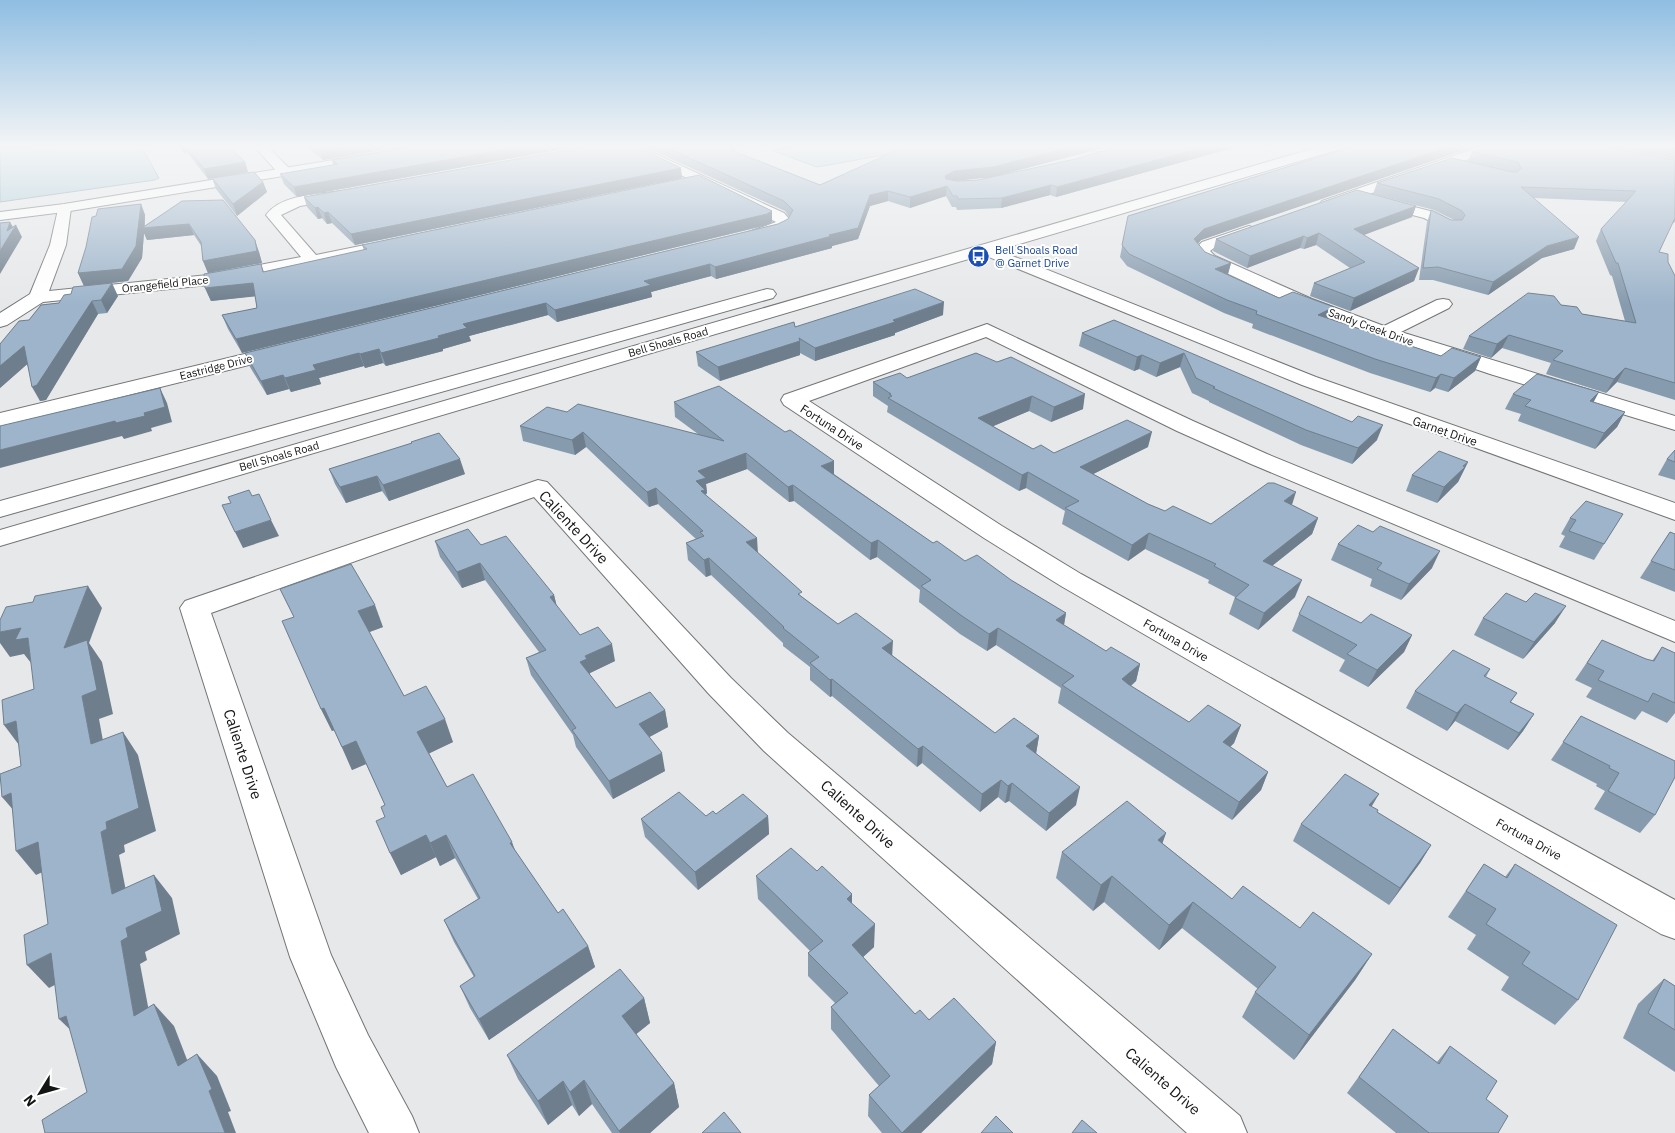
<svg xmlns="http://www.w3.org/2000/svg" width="1675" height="1133" viewBox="0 0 1675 1133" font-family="'IBM Plex Sans',sans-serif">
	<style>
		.water { fill: #abcdda; stroke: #7d969f }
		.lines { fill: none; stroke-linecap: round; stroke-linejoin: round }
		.minor-casing { stroke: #727476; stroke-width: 2 }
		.tertiary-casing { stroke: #727476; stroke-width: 2 }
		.secondary-casing { stroke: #727476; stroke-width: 2 }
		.minor { fill: #fff; fill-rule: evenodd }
		.tertiary { fill: #fff; fill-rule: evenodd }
		.secondary { fill: #fff; fill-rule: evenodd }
		.wall { fill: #879bae; fill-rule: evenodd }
		.shaded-wall { fill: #6e7e8d }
		.building { fill: #9db4ca; stroke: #6e7e8d }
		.labels { text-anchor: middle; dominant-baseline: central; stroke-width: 4; stroke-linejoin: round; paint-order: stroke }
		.far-transit-label { font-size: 11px; fill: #164399; stroke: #fff; text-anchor: start }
		.far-street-label { font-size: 11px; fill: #131414; stroke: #fff }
		.street-label { font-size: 12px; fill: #131414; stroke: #fff }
		.near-street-label { font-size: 15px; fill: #131414; stroke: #fff }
	</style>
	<rect width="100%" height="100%" fill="#e6e8ea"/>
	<g class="water">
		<path d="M141,146L159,178L155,180L0,202V147Z"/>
		<path d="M792,146H984L912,150L817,167L773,151Z"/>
	</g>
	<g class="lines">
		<defs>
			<g id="minor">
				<path d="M254,146H267L290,169L291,172L290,175H280Z"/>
				<path d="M622,146H638L784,213L791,221L787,229L751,241L746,239L743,236L746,233L776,222Z"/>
				<path d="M1087,146H1108L1116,148L1118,151L1112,155L1089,149Z"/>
				<path d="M1482,146H1500L1498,149L1332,207H1322L1320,204L1322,201Z"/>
				<path d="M343,191L350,195L348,198L300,206L281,215L316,255L365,245L371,247L373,250L371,253L208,285L43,302L7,325L0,327V313L30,294L50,245L59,205H69L71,208L66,245L49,291L208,275L301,257L266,215C281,194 320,194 343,191Z"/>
				<path d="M1379,198L1434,212L1457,224L1459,227L1457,230H1447L1424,218L1374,205L1372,202Z"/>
				<path d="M1249,226L1254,228L1257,231L1254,234L1214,248L1210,251L1215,256L1312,299L1384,326L1437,300L1443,299L1449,300L1452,304L1449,308L1401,332L1675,416V430L1490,374L1357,329L1286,301L1203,262L1193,251L1202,242Z"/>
				<path d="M987,324L1193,421L1267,454L1675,621V642L1251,464L1177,431L986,337L809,401L1002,526L1081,574L1675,900V939L1661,934L1061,586L984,538L784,405L781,400L784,395Z"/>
				<path d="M282,345L289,347L292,351L289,355L0,427V413Z"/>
				<path d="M538,480L547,482L731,678L788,733L1240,1116L1247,1133H1187L764,751L709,694L534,497L211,613L331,955L368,1035L412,1116L419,1133H369L336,1067L290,957L180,608L185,601Z"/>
			</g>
			<g id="tertiary">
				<path d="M419,146H448L442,150L64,212L0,220V212L64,204Z"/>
				<path d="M985,245L1316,377L1675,503V520L1302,385L979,253L977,250L979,247Z"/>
			</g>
			<g id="secondary">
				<path d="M1322,146H1342L1340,149L0,546V530Z"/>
				<path d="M767,289L773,290L776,294L773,298L0,517V501Z"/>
			</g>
		</defs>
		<use href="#minor" class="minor-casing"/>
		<use href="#tertiary" class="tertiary-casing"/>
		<use href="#secondary" class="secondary-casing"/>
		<use href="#minor" class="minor"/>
		<use href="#tertiary" class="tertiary"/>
		<use href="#secondary" class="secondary"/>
	</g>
	<g class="wall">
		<path d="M178,146H228L245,162L248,172L208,179L187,152L184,153Z"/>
		<path d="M306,146H406L323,160Z"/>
		<path d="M417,146H580L297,197L284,184L280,174L333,165L332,160Z"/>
		<path d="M643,146H728L736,152L820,185L906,146H1110L997,176L1071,160L1121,146H1240L1056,197L1050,195L1001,208L957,210L956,207H952L946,196L910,208L888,201L870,206L858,239L832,246V248L716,279L711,276L651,292L652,297L557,322L548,315L469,336L471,341L443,349V351L386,366L383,363L365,368L364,366L319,378L321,384L291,392L289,389L267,395L250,367L245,353L778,224L788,219L789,217L785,211ZM990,177L978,180L955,181Z"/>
		<path d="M1355,146H1476L1201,240L1198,244L1205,252L1231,263L1228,275L1279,298L1334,307L1330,319L1441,356L1481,357L1475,371L1448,392L1435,388L1430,392L1370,373L1252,328L1253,324L1224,313L1127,266L1120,257L1128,216Z"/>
		<path d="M1609,146H1675V159Z"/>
		<path d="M1472,152L1675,160V222L1672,224L1659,252L1668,262L1675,276V400L1617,382L1606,393L1546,374L1551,363L1502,348L1491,358L1463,349L1469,336L1561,305L1582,314L1625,321L1612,276L1610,275L1596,241L1601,229L1627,202L1534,198L1574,249L1542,258L1488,295L1433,280H1419L1427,222L1431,210L1451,220H1454L1434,210L1373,194L1377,183L1513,172L1468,162Z"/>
		<path d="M212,178L263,182L267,192L237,216L216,189Z"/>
		<path d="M682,178L355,245L332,223L327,224L322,218L318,219L307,207L304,197Z"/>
		<path d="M182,201L259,252L262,263L208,273L203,261L202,247L194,235L147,240L144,233L142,258L128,281L84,286L78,273L96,216L141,204L145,215V226Z"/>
		<path d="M1416,206L1412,217L1364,235L1419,268L1414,281L1350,311L1310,296L1314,283L1350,268L1316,245L1304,249L1300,248L1247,268L1213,251L1216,239Z"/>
		<path d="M772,222L767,225L242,353L228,329L222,315L257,308L255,296L211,301L205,288L261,264L264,272L364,250L362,245Z"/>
		<path d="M118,296L107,313L98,314L46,400L40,401L27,364L0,388V344L29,320L41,305Z"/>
		<path d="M943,315L895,333V335L815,361L800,353V355L720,381L698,366L696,352L795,327Z"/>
		<path d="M1114,320L1377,440L1352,464L1301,445L1209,402V401L1192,393L1180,367L1156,377L1139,369L1134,371L1079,346L1082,333Z"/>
		<path d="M976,353L1083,409L1051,422L1029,411L993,426L1033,449L1054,453L1148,447L1093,474L1148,504L1165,511L1211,524L1292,505L1318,518L1312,534L1272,566L1295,597L1258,630L1229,614L1235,597L1208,583L1209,580L1145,549L1128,561L1062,524L1065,511L1026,488L1019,491L887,412L888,406L873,396V382L907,378Z"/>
		<path d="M1513,394L1594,402L1625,412L1617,427L1595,449L1518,421L1521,414L1505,409Z"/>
		<path d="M674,402L834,474L933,543L965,561L1011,580L1066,613L1064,625L1106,651L1140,664L1136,681L1131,686L1189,722L1241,725L1234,743L1230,747L1268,772L1261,790L1232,820L1058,703L1061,688L996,645L987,651L960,634L919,602L920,590L877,557L870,560L794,501L789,502L747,469L706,484L707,493L706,494V495L757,552L802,597L838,624L892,655L995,733L1039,736L1036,753L1076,805L1046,831L1009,801L1005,803L998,797L980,812L922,763L917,767L832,696L830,697L810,680V667L783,646V643L711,575L706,577L688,560L686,543L696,539L660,506L658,504L649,507L586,447L575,455L523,441L520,426L567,412L698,434L675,417Z"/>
		<path d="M411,442L465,474L389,501L382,491L346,503L335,484L329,469L412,443Z"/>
		<path d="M1675,450V480L1658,475L1667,459Z"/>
		<path d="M1468,462L1458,482L1437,503L1406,491L1412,475Z"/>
		<path d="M1623,514L1594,560L1559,547L1565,536L1561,534L1570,518Z"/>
		<path d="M1373,532L1432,568L1401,600L1370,586L1372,579L1331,560L1338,544Z"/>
		<path d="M1670,532L1675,534V592L1640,578Z"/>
		<path d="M435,541L481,545L554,595L557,607L580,635L615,661L590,673V676L616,708L665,710L668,727L649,737L665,771L613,799L576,747L573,735L531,675L526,658L539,652L485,580L462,588L440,557Z"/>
		<path d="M280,589L383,627L369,632L404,696L453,742L429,753L447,787L516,852L558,913L588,946L595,967L489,1040L470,1008L460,986L474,977L454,942L444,920L478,899L455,858L440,866L436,857L401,875L390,853L385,817V805L366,764L352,770L334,730L332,731L321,709L294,617Z"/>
		<path d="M1299,614L1412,635L1404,652L1368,687L1339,671L1345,660L1292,631Z"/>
		<path d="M1483,618L1555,623L1523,659L1474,635Z"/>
		<path d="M1602,640L1646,659L1652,661L1662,647L1675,653V713L1667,723L1642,711L1635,720L1586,697L1592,688L1575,680Z"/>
		<path d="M1490,669L1486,677L1517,693L1511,702L1534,714L1523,731L1508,750L1455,721L1447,731L1406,708L1415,691Z"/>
		<path d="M1581,716L1655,815L1640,833L1594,809L1605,791L1596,786L1597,784L1551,760Z"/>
		<path d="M1372,807L1377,812L1431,845L1420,863L1389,905L1293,841L1301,824Z"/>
		<path d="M706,816H768L769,834L698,890L645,837L641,819Z"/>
		<path d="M1166,833L1162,843L1232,899L1300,928L1372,954L1355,980L1294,1060L1242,1017L1255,992L1258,989L1182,928L1159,950L1104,902L1093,911L1056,878L1062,852Z"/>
		<path d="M1484,864L1505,877L1515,864L1578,1000L1555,1025L1501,990L1509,977L1467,949L1476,935L1448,917Z"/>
		<path d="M817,871L852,894V904L874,947L863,957L915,1014L996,1042L992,1064L921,1133H882L868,1116L869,1095L879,1086L831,1029V1007L835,1003L808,976V953L810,951L758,899L756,876Z"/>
		<path d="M1664,979L1675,986V1072L1623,1038L1638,1004Z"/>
		<path d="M644,998L650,1023L636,1034L674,1083L679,1107L650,1133H612L592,1104L579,1116L572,1105L548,1125L518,1079L507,1055Z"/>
		<path d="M1393,1029L1437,1062L1450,1046L1486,1099L1498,1133H1396L1347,1093Z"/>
	</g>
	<g class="shaded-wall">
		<path d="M181,146H185L187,152L184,153Z"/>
		<path d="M345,146H406L323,160L320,150Z"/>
		<path d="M525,146H580L297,197L294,187Z"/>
		<path d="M1075,146H1110L992,177L953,181L947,186L946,196L910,208V197L954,171Z"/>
		<path d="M1208,146H1240L1056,197L1057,187Z"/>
		<path d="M1451,146H1476L1201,240L1191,251L1194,239L1204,229Z"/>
		<path d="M245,162L248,172L208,179L204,169Z"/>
		<path d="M681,168L682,178L355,245L351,234Z"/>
		<path d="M263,182L267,192L237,216L233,204Z"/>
		<path d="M1051,185L1050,195L1001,208L1002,198Z"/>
		<path d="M888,191V201L870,206L858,239L832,246V248L716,279L715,267L829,235L870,195Z"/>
		<path d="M141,204L145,215L144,228L189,224L194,235L147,240L144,233L142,258L128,281L84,286L78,273Z"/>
		<path d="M1416,206L1412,217L1350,240L1354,229Z"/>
		<path d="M318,207L322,218L318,219L315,208Z"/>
		<path d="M772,211V222L767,225L242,353L236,339Z"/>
		<path d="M328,212L332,223L327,224L324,213Z"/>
		<path d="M10,222L14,229L16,225L22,237L0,274V251Z"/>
		<path d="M1319,233L1316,245L1304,249L1307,238Z"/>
		<path d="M1304,236L1300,248L1247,268L1250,256Z"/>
		<path d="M1579,237L1574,249L1542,258L1488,295L1493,282L1547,246Z"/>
		<path d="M255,240L259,252L262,263L208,273L203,261Z"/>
		<path d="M1231,263L1227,276L1215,269Z"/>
		<path d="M710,264L711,276L651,292L652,297L557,322L555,310L644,281Z"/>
		<path d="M1419,268L1414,281L1350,311L1354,298Z"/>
		<path d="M112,283L118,296L107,313L101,300Z"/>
		<path d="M253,283L258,296L211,301L205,288Z"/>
		<path d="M92,301L98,314L46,400L40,401L32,387Z"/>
		<path d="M944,302L943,315L895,333V335L815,361V348Z"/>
		<path d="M546,303L548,315L469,336L471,341L443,349V351L386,366L381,353L438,336L463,324Z"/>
		<path d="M1334,307L1330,320L1318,315Z"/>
		<path d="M1509,335L1502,348L1491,358L1497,344Z"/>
		<path d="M800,341V355L720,381L718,367Z"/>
		<path d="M24,346L32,360L0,388V366Z"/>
		<path d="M379,349L383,363L365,368L360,354Z"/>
		<path d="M359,353L364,366L319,378L321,384L291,392L285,378L313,365Z"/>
		<path d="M1184,353L1180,367L1156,377L1160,363Z"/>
		<path d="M1142,355L1139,369L1134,371L1137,357Z"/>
		<path d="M1481,357L1475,371L1448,392L1454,378Z"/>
		<path d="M1625,368L1617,382L1606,393L1614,379Z"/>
		<path d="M1441,374L1435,388L1430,392L1436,378Z"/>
		<path d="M283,375L289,389L267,395L261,381Z"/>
		<path d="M160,388L167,403L172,422L151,428L152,431L124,439L122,436L0,468V450L144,413Z"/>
		<path d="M1599,392L1591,407L1590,401Z"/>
		<path d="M1085,394L1083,409L1051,422L1054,407Z"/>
		<path d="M1032,396L1029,411L977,433L978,418Z"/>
		<path d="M1625,412L1617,427L1595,449L1604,433Z"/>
		<path d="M1383,425L1377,440L1352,464L1358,448Z"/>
		<path d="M583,432L586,447L575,455L572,440Z"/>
		<path d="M1152,432L1148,447L1077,482L1080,467Z"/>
		<path d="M746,453L747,469L706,484L707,493L706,494L707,506L696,481L698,471Z"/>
		<path d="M460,459L465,474L389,501L383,485Z"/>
		<path d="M834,461V476L821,466Z"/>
		<path d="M1468,462L1458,482L1437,503L1444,487Z"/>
		<path d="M1028,472L1026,488L1019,491L1022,475Z"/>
		<path d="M377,476L382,491L346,503L340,487Z"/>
		<path d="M793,485L794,501L789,502L788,487Z"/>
		<path d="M656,488L658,504L649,507L647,492Z"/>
		<path d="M1296,492L1291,508L1284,501Z"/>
		<path d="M1318,518L1312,534L1257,578L1263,561Z"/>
		<path d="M271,520L279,536L243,548L235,532Z"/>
		<path d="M1149,533L1145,549L1128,561L1132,545Z"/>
		<path d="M757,538L758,554L746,542Z"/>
		<path d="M878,540L877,557L870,560L871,543Z"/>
		<path d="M1440,551L1432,568L1401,600L1409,584Z"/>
		<path d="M709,558L711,575L706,577L704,560Z"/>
		<path d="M480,563L485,580L462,588L457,572Z"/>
		<path d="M1302,580L1295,597L1258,630L1264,613Z"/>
		<path d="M88,586L102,608L89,643L102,662L113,714L99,719L108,768L91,744L82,696L64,648Z"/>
		<path d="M554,595L558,612L550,597Z"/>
		<path d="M375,605L383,627L367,633L358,611Z"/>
		<path d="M1566,606L1555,623L1523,659L1534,642Z"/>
		<path d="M1066,613L1063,630L1056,620Z"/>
		<path d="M21,628L28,638L31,663L24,654L10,657L0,643V632Z"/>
		<path d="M998,628L996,645L987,651L989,634Z"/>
		<path d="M1412,635L1404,652L1368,687L1377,670Z"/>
		<path d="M893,641L892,658L882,648Z"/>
		<path d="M612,644L615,661L590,673V676L580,662L585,656Z"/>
		<path d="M1140,664L1136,681L1117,697L1122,679Z"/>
		<path d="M832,679V696L830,697V680Z"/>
		<path d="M1465,704L1455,721L1447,731L1457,713Z"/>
		<path d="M324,708L335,730L332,731L321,709Z"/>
		<path d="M665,710L668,727L642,741L639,724Z"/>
		<path d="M1534,714L1523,731L1508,750L1519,733Z"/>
		<path d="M445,719L453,742L426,755L417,732Z"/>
		<path d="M16,721L22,749L4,725Z"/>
		<path d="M1241,725L1234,743L1217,760L1223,742Z"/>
		<path d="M123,732L138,755L156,831L124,845L125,852L119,855L131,917L112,894L101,832L106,822Z"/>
		<path d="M1039,736L1036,754L1026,746Z"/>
		<path d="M356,741L366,764L352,770L342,747Z"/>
		<path d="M923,746L922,763L917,767L918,749Z"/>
		<path d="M662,753L665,771L613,799L609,781Z"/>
		<path d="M1268,772L1261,790L1232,820L1239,802Z"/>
		<path d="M1001,780L998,797L980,812L982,794Z"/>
		<path d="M1012,783L1009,801L1005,803L1008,786Z"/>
		<path d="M1080,787L1076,805L1046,831L1049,813Z"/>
		<path d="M11,793L22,820L2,797Z"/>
		<path d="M1379,794L1369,811V805Z"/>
		<path d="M768,816L769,834L698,890L695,872Z"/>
		<path d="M1166,833L1157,859L1158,840Z"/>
		<path d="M426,835L436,857L401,875L390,853Z"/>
		<path d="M446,835L455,858L440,866L430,843Z"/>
		<path d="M38,842L58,865L36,875L16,851Z"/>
		<path d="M512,842L520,864L510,843Z"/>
		<path d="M1431,845L1420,863L1389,905L1400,888Z"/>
		<path d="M154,875L172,898L180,934L145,952L147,960L140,964L154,1038L134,1016L121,941L126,928Z"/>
		<path d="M1112,876L1104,902L1093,911L1101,885Z"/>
		<path d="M852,894V917L847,899Z"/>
		<path d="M1193,902L1182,928L1159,950L1169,925Z"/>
		<path d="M875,924L874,947L851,968L852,945Z"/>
		<path d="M588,946L595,967L489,1040L479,1019Z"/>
		<path d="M51,953L72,976L49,988L27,965Z"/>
		<path d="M1372,954L1355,980L1294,1060L1309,1035Z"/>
		<path d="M644,998L650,1023L629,1040L622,1016Z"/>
		<path d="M154,1004L174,1026L198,1088L178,1066Z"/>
		<path d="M66,1016L82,1041L59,1019Z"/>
		<path d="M996,1042L992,1064L921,1133H902Z"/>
		<path d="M197,1054L217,1076L231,1111L228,1112L236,1133H225L209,1091Z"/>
		<path d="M584,1080L592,1104L579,1116L570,1092Z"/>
		<path d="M563,1081L572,1105L548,1125L538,1101Z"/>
		<path d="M674,1083L679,1107L650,1133H620L619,1131Z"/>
	</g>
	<g class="building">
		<path d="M186,146H228L245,162L204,169Z"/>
		<path d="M315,146H345L320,150Z"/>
		<path d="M417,146H525L294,187L280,174L338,164L332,160Z"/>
		<path d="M590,146H636L681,168L351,234L328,212L324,213L318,207L315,208L304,197Z"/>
		<path d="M663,146H728L736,149L731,150L820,185L906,146H1075L993,167L954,171L945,176L946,179L957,181L978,180L1071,160L1121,146H1208L1057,187L1051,185L1002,198L958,199L957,196H953L947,186L910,197L888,191L870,195L858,228L829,235L832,236L715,267L710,264L644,281L651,285L555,310L546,303L463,324L467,328L438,336L439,338L381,353L379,349L360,354L359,353L313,365L316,370L285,378L283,375L261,381L245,353L778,224L788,219L793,210L784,201Z"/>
		<path d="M1355,146H1451L1204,229L1194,239L1205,252L1231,263L1215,269L1279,298L1293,292L1334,307L1318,315L1441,356L1452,348L1481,357L1454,378L1441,374L1436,378L1375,359L1256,314L1257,311L1227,300L1129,254L1122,245L1128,216Z"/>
		<path d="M1488,146H1604L1675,160V218L1659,252L1668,254V262L1675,276V383L1625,368L1614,379L1553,360L1563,351L1509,335L1497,344L1469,336L1528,293L1554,296L1561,305L1577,307L1582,314L1636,323L1618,263H1616L1601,229L1636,191L1521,187L1579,237L1547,246L1493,282L1438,267L1423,268L1431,210L1451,220H1462L1465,215L1462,211L1439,199L1377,183L1452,158L1512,172H1518L1521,168L1518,162L1472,152Z"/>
		<path d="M1664,146H1675V148Z"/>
		<path d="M254,172L263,182L233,204L212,178Z"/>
		<path d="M699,175L772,211L767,214L236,339L222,315L257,308L253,283L205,288L204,274L261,264L263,272L367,249L362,245Z"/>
		<path d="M1357,190L1416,206L1354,229L1419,268L1354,298L1314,283L1365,262L1319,233L1307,238L1304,236L1250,256L1216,239Z"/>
		<path d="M223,200L255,240L257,251L203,261L201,242L189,224L142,228L182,201Z"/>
		<path d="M141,204L136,246L122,269L78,273L86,247L92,217L96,216L98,209Z"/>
		<path d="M10,222L7,231L16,225L0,251V223Z"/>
		<path d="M112,283L101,300L92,301L37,385L32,387L24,346L0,366V344L19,321L29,320L41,305L59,303L64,295L71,294L73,287Z"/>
		<path d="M915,289L944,302L893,320L895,322L815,348L799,338L800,341L718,367L696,352L794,322L795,327Z"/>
		<path d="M1114,320L1352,422L1358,416L1383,425L1358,448L1306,430L1213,388L1215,387L1196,378L1184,353L1160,363L1142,355L1137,357L1082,333Z"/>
		<path d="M976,353L997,362L1011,357L1085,394L1054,407L1032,396L978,418L1033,449L1041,445L1054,453L1127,420L1152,432L1080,467L1148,504L1165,511L1173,506L1211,524L1268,483H1274L1296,492L1284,501L1318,518L1263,561L1302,580L1264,613L1235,598L1249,585L1214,566L1216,564L1149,533L1132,545L1065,508L1079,501L1028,472L1022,475L888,398L892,396L889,394H891L873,382L900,373L907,378Z"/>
		<path d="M1537,374L1599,392L1590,401L1625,412L1604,433L1525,406L1531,400L1513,394Z"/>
		<path d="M719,386L785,432L790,430L834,461L821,466L933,543L937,541L965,561L977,555L1011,580L1066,613L1056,620L1106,651L1111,647L1140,664L1122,679L1128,684L1189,722L1208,705L1241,725L1223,742L1268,772L1239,802L1062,685L1074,676L998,628L989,634L962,616L921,586L931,580L878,540L871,543L793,485L788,487L746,453L698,471L706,478L696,481L705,490L701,491L757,538L746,542L802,592L798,594L838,624L856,613L893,641L882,648L995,733L1014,718L1039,736L1026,746L1080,787L1049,813L1012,783L1008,786L1001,780L982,794L923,746L918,749L832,679L830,680L810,663L819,657L783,628L784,627L709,558L704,560L686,543L704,536L700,532L703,531L658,490L656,488L647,492L583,432L572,440L520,426L547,407L567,412L578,404L724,441L674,402Z"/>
		<path d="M160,388L165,407L144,413L145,416L116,423L115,421L0,450V426Z"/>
		<path d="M439,433L460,459L383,485L377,476L340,487L329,469L412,443L411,442Z"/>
		<path d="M1675,450V462L1667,459Z"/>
		<path d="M1439,451L1468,462L1463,466L1465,467L1444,487L1412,475Z"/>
		<path d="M249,490L252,496L259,494L271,520L235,532L222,505L231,503L228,497Z"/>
		<path d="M1586,501L1623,514L1604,544L1569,531L1576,520L1570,518Z"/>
		<path d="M1358,525L1373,532L1380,526L1440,551L1409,584L1377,569L1382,563L1338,544Z"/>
		<path d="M468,529L481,545L506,536L554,595L550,597L580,635L598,627L612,644L585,656L587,659L580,662L616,708L650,692L665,710L639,724L662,753L609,781L572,730L576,728L526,658L546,650L480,563L457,572L435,541Z"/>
		<path d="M1670,532L1675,534V570L1651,561Z"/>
		<path d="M351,564L375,605L358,611L404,696L426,686L445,719L417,732L447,787L473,774L512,842L510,843L558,913L563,909L588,946L479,1019L460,986L475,976L444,920L480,898L446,835L430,843L426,835L390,853L376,821L385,817L381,807L385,805L356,741L342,747L324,708L321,709L282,621L294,617L280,589Z"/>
		<path d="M88,586L64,648L87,640L97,690L82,696L91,744L123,732L139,808L106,822L107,829L101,832L112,894L154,875L162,911L126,928L128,937L121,941L134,1016L154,1004L178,1066L197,1054L212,1089L209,1091L225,1133H45L42,1120L87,1092L66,1016L59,1019L51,953L27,965L24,935L48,924L38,842L16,851L11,793L2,797L0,774L21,766L16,721L4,725L2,700L34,689L28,638L15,640L21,628L0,632V620L6,607L33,602L35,596Z"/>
		<path d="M1506,593L1526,602L1535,593L1566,606L1534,642L1483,618Z"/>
		<path d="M1308,596L1361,623L1371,614L1412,635L1377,670L1347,654L1357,645L1299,614Z"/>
		<path d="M1602,640L1646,659L1654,661L1662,647L1675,653V703L1653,693L1648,702L1598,680L1604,671L1587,663Z"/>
		<path d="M1453,650L1490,669L1484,676L1517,693L1510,702L1534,714L1519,733L1465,704L1457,713L1415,691Z"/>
		<path d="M1581,716L1675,761V777L1655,815L1608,791L1619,773L1609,768L1610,766L1563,742Z"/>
		<path d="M1345,774L1379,794L1369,805L1378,810L1377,812L1431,845L1400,888L1301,824Z"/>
		<path d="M679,792L706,816L713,811L716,814L743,794L768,816L695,872L641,819Z"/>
		<path d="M1127,801L1166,833L1158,840L1232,899L1243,886L1300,928L1313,912L1372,954L1309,1035L1255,992L1276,967L1193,902L1169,925L1112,876L1101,885L1062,852Z"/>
		<path d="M791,848L817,871L822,866L852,894L847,899L875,924L852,945L915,1014L920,1010L929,1020L954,998L996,1042L902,1133L869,1095L890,1076L831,1007L848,993L808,953L823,941L756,876Z"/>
		<path d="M1484,864L1507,878L1515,864L1617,925L1578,1000L1522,964L1530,952L1486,924L1496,909L1466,891Z"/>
		<path d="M620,969L644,998L622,1016L674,1083L619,1131L584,1080L570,1092L563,1081L538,1101L507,1055Z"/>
		<path d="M1664,979L1675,986V1030L1648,1013Z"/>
		<path d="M1393,1029L1439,1064L1450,1046L1497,1081L1486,1099L1508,1116L1498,1133H1429L1359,1077Z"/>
		<path d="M724,1112L741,1133H702Z"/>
		<path d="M996,1116L1013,1133H981Z"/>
		<path d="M1082,1120L1097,1133H1072Z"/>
	</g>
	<linearGradient id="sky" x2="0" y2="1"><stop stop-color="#8fbee2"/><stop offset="0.48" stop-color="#f4f5f6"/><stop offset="1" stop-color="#f4f5f6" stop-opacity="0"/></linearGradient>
	<rect width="1675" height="305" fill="url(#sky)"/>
	<defs>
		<symbol id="bus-disc" viewBox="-11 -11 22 22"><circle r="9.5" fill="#1a4fb4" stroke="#fff"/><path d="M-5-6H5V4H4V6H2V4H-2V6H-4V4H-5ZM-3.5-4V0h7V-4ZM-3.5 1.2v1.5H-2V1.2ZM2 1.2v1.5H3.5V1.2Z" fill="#fff"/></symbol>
	</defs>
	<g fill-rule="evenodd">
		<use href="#bus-disc" x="966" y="244" width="25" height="25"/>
	</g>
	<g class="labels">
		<g class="far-transit-label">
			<text x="995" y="250">Bell Shoals Road<tspan x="995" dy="13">@ Garnet Drive</tspan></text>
		</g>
		<g class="far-street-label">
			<text transform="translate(165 284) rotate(-6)">Orangefield Place</text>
			<text transform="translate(1371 327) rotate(20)">Sandy Creek Drive</text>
			<text transform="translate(668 342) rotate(-16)">Bell Shoals Road</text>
			<text transform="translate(216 367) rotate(-14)">Eastridge Drive</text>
			<text transform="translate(279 456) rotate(-16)">Bell Shoals Road</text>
		</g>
		<g class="street-label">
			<text transform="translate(832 427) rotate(33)">Fortuna Drive</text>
			<text transform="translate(1445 431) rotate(19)">Garnet Drive</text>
			<text transform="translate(1176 640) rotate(30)">Fortuna Drive</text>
			<text transform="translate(1529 839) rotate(29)">Fortuna Drive</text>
		</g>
		<g class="near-street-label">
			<text transform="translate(574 527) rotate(47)">Caliente Drive</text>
			<text transform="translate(243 754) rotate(72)">Caliente Drive</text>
			<text transform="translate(858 814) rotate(42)">Caliente Drive</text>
			<text transform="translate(1163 1081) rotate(41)">Caliente Drive</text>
		</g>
	</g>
	<g transform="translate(40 1093) rotate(233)" stroke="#ffffff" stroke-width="4" paint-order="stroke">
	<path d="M0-4L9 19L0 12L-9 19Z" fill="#131414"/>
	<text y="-8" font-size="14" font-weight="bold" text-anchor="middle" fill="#131414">N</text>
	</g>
</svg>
